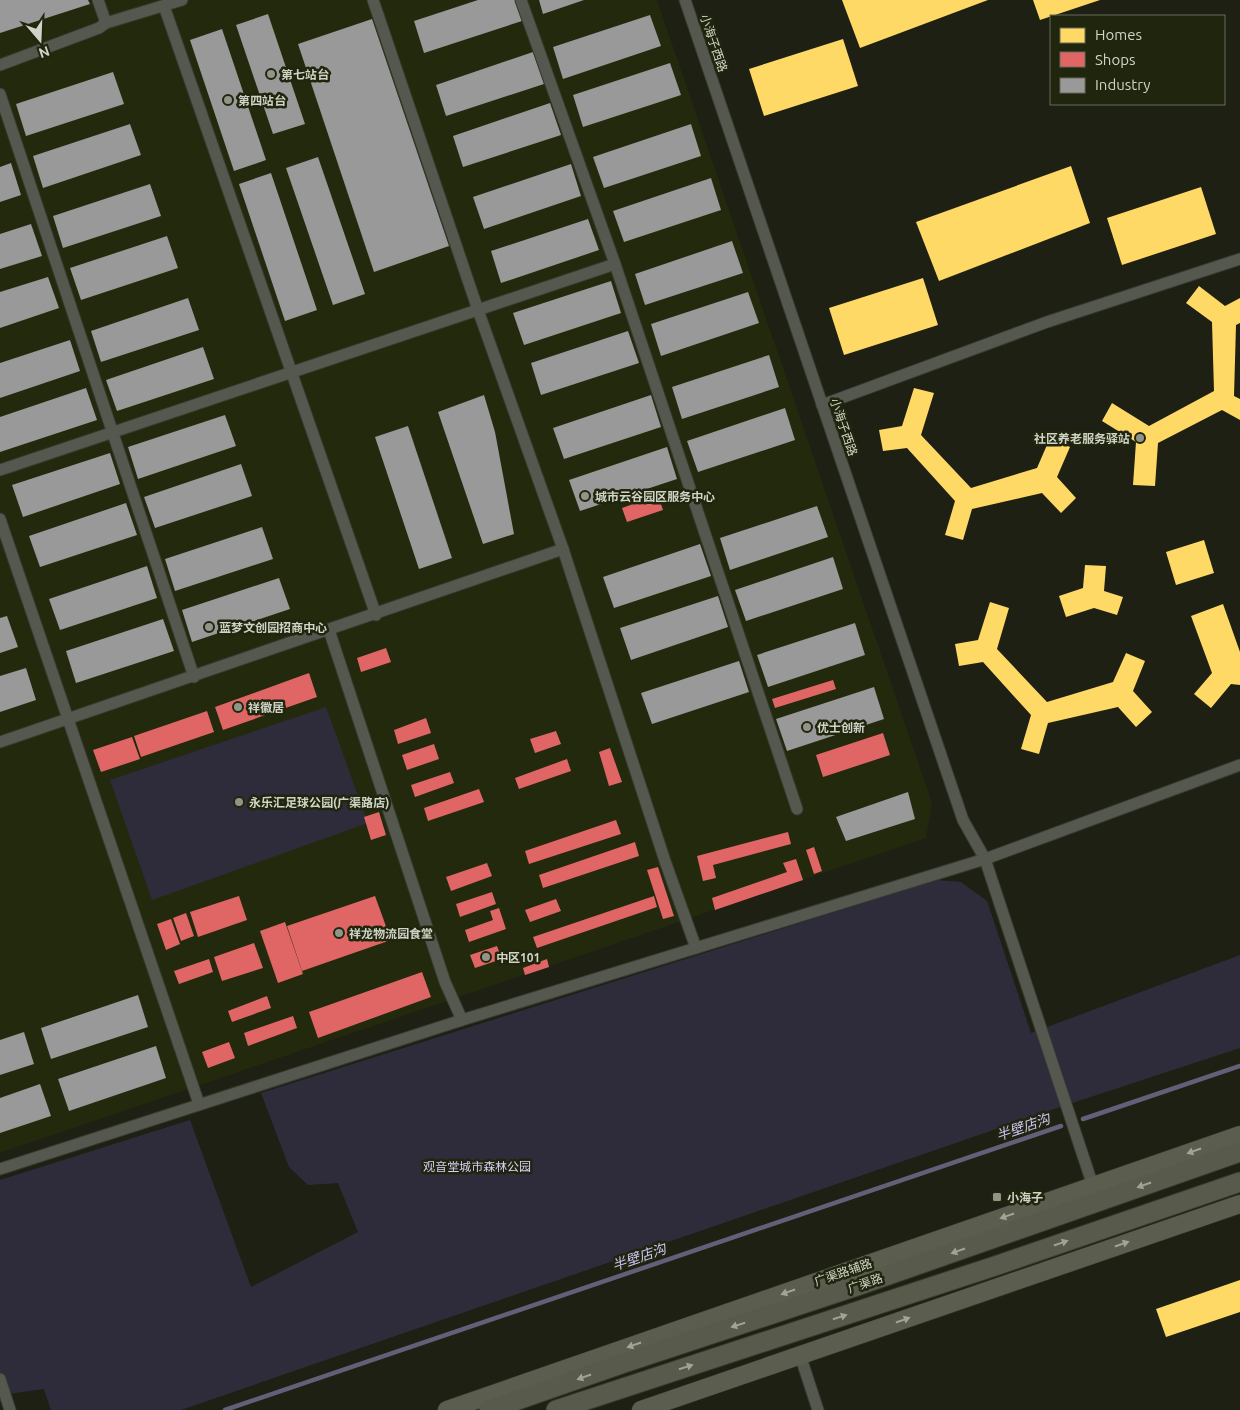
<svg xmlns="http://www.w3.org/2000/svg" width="1240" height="1410" viewBox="0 0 1240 1410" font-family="Ubuntu,'Noto Sans SC',sans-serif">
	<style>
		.built { fill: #23290d }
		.green { fill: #2e2c3b }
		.homes { fill: #ffd966 }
		.shops { fill: #e06666 }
		.industry { fill: #999 }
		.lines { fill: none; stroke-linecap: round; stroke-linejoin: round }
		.stream { stroke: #635f78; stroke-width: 4.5 }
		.minor-casing { stroke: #373a30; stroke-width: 13 }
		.primary-casing { stroke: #373a30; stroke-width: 19 }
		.trunk-casing { stroke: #373a30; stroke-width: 21 }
		.minor { stroke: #55584e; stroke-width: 11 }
		.primary { stroke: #5b5e4f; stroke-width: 18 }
		.trunk { stroke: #585b4b; stroke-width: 19 }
		.oneway { fill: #a1a596 }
		.oneway2 { fill: #a0a495 }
		.poi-dot { fill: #919587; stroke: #20250e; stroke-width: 2 }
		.labels { text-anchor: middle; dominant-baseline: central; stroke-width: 5; stroke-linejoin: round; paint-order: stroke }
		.street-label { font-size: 12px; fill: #d0d4c6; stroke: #20250e }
		.poi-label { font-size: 12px; font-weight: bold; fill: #d0d4c6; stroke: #20250e; text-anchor: start }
		.park-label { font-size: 12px; fill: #d7d0fc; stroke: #20250e }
		.water-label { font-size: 14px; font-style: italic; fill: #ccc3f9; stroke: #20250e }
	</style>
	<rect width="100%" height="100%" fill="#1d2013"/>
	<path class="built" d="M0,0H657L932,803L926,838L0,1153Z"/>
	<g class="green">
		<path d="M326,707L368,823L152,900L110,780Z"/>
		<path d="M936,880L961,882L987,901L1031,1033L1240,955V1048L1051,1110L181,1410H51L44,1389L0,1395V1180L190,1120L251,1287L358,1232L338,1183L308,1185L289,1167L261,1093Z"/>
	</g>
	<g class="homes">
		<path d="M842,0H988L860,48Z"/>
		<path d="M1033,0H1100L1040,20Z"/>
		<path d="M843,39L858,86L764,116L749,69Z"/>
		<path d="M1071,166L1090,223L939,281L916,222Z"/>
		<path d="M1201,187L1216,234L1122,265L1107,218Z"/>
		<path d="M923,278L938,325L844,355L829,308Z"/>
		<path d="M1199,286L1225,306L1240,298V323L1236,325L1234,396L1240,399V420L1222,410L1158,443L1155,486L1133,485L1136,442L1102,421L1112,403L1149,426L1214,391L1212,322L1186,303Z"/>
		<path d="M914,388L934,393L921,435L971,488L1037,468L1050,438L1070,447L1057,477L1076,498L1061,513L1042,493L972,509L963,540L945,535L955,501L907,448L883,451L879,430L902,426Z"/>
		<path d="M1204,540L1214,573L1176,585L1166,552Z"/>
		<path d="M1085,565L1106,566L1104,591L1123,597L1117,615L1094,608L1066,617L1059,596L1083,588Z"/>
		<path d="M990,602L1009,608L997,649L1047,702L1113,682L1126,653L1145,661L1133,691L1152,712L1136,727L1118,707L1048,723L1039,754L1021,749L1031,715L983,662L959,666L955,644L978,640Z"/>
		<path d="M1223,604L1240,652V685L1231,684L1211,708L1194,694L1212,673L1191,616Z"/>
		<path d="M1240,1280V1312L1166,1337L1156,1309Z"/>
	</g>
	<g class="shops">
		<path d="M658,495L663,510L627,522L622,508Z"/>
		<path d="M386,648L391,662L361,672L357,658Z"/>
		<path d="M309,673L317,697L223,730L215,707Z"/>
		<path d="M833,680L836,689L775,708L772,699Z"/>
		<path d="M207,711L214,732L141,757L134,736Z"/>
		<path d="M426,718L431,733L398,744L394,730Z"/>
		<path d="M556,731L561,744L535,753L530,739Z"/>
		<path d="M883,733L890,755L823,777L816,755Z"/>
		<path d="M132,737L140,759L101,772L93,750Z"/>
		<path d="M434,744L439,759L407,770L402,755Z"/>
		<path d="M610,748L622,782L609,786L599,752Z"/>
		<path d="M567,759L571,771L519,789L515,778Z"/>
		<path d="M450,772L454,783L415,797L411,785Z"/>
		<path d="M479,789L484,802L428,821L424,808Z"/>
		<path d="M379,812L386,835L371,840L364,817Z"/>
		<path d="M616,820L621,834L529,864L525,851Z"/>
		<path d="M788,832L791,844L713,865L716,878L703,881L697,856Z"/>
		<path d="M635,842L639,856L543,888L539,875Z"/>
		<path d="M814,847L822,871L814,874L806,850Z"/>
		<path d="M796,859L803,880L715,910L712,898L787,872L783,863Z"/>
		<path d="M487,863L492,876L451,891L446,877Z"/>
		<path d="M658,867L674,916L663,919L647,870Z"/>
		<path d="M492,892L496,904L460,917L456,904Z"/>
		<path d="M239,896L247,920L198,937L190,912Z"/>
		<path d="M375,896L391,940L302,971L287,926Z"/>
		<path d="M654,896L657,907L537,948L533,937Z"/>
		<path d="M556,899L561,911L530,922L525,910Z"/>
		<path d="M499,908L506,929L469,942L465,930L493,920L490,911Z"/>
		<path d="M186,913L194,936L181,941L173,918Z"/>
		<path d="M171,919L180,944L166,950L157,924Z"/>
		<path d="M285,922L303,974L278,983L260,931Z"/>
		<path d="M254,943L263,968L222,981L214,957Z"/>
		<path d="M497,946L502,959L475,968L470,955Z"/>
		<path d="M209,959L213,972L179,984L174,971Z"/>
		<path d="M547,959L549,967L525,975L523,968Z"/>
		<path d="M422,972L431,997L318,1038L309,1012Z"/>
		<path d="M267,996L271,1008L232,1022L228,1011Z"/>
		<path d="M293,1016L297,1028L248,1046L244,1033Z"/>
		<path d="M229,1042L235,1058L208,1068L202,1052Z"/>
	</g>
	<g class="industry">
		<path d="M0,0H88L90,4L0,33Z"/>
		<path d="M478,0H515L522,21L424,53L414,21Z"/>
		<path d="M539,0H584L543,14Z"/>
		<path d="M268,14L305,124L273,134L236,25Z"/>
		<path d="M650,15L661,46L563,79L553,47Z"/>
		<path d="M372,19L449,246L374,272L298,44Z"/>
		<path d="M222,29L266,160L234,171L190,40Z"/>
		<path d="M533,52L544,84L446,116L436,85Z"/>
		<path d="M670,63L681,95L583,127L573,95Z"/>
		<path d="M113,72L124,104L26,136L16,104Z"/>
		<path d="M550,103L561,135L463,167L453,136Z"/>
		<path d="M130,124L141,155L43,188L33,156Z"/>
		<path d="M691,124L701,156L604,188L593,157Z"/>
		<path d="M318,157L365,294L333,305L286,168Z"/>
		<path d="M11,163L21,195L0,202V167Z"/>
		<path d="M571,164L581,196L484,229L473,197Z"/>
		<path d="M271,173L317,310L285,321L239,184Z"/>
		<path d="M711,178L721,210L624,242L613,211Z"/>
		<path d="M150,184L161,216L63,248L53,216Z"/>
		<path d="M588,219L599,250L501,283L491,251Z"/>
		<path d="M31,224L42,256L0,269V234Z"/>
		<path d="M167,236L178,268L81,300L70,268Z"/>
		<path d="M732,241L743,273L645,305L635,274Z"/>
		<path d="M48,277L59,308L0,328V292Z"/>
		<path d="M611,281L621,313L524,345L513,313Z"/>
		<path d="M748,292L759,323L661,356L651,324Z"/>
		<path d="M188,298L199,330L101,362L91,331Z"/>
		<path d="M628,331L639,363L541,395L531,363Z"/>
		<path d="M70,340L80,371L0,398V363Z"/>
		<path d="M203,347L214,379L117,411L106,380Z"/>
		<path d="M769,355L779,387L682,419L672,387Z"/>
		<path d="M86,388L97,420L0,452V417Z"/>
		<path d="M484,395L495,432L514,534L483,544L438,412Z"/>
		<path d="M651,395L661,427L564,459L553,428Z"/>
		<path d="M785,408L795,440L698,472L687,441Z"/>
		<path d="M225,415L236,446L138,479L128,447Z"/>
		<path d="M408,426L452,558L419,569L375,437Z"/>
		<path d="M667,447L677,479L580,511L569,480Z"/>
		<path d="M110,453L120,484L23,517L12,485Z"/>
		<path d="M241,464L252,496L155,528L144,497Z"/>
		<path d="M126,503L137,535L40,567L29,536Z"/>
		<path d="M817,506L828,537L730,570L720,538Z"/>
		<path d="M262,527L273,559L175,591L165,559Z"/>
		<path d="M700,544L711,576L614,608L603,577Z"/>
		<path d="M833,557L843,589L746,621L735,590Z"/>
		<path d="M147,566L157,598L60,630L49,599Z"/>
		<path d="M279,578L290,609L192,642L182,610Z"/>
		<path d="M718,596L728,627L631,660L620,628Z"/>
		<path d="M7,616L18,647L0,653V618Z"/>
		<path d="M163,619L174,651L76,683L66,651Z"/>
		<path d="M855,623L865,655L768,687L757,655Z"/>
		<path d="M739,661L749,692L652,724L641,693Z"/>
		<path d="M26,668L36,700L0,712V676Z"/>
		<path d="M874,687L884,719L787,751L776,719Z"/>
		<path d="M908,792L915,819L846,841L836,817Z"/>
		<path d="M138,995L148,1027L51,1059L41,1028Z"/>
		<path d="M24,1032L34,1064L0,1075V1040Z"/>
		<path d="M156,1046L166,1078L69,1111L58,1079Z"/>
		<path d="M40,1084L51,1116L0,1133V1098Z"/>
	</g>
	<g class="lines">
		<g class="stream">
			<path d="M1083,1119L1240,1066"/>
			<path d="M225,1410L1061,1126"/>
		</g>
		<defs>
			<g id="minor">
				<path d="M98,0L106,23"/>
				<path d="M373,0L478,310L563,549L665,861L696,948"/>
				<path d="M521,0L615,264L797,809"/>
				<path d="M685,0L963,820L985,859L1093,1186"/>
				<path d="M164,6L376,615"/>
				<path d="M0,65L99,28L106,23L182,0"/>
				<path d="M0,94L194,677"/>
				<path d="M822,405L1047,322L1240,259"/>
				<path d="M0,470L615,264"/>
				<path d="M0,519L199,1104"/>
				<path d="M329,630L445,982L462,1020"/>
				<path d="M0,742L563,549"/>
				<path d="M0,1169L462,1020L985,859L1240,765"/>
				<path d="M800,1355L818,1410"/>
				<path d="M0,1379L10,1410"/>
			</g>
			<g id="primary">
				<path d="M447,1410L1240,1135"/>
				<path d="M641,1410L1240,1204"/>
			</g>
			<g id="trunk">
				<path d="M489,1410L624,1363L860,1285L1240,1152"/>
				<path d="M556,1410L995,1266L1240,1182"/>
			</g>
		</defs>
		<use href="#minor" class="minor-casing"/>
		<use href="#primary" class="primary-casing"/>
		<use href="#trunk" class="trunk-casing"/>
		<use href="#minor" class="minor"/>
		<use href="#primary" class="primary"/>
		<use href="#trunk" class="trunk"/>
	</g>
	<defs><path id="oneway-solid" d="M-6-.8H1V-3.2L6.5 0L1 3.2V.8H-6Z" transform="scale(1.25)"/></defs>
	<g class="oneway">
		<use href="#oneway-solid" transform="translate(1194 1151) rotate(161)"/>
		<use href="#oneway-solid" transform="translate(1007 1216) rotate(161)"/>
		<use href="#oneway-solid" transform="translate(1122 1244) rotate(-19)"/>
		<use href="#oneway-solid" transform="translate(788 1292) rotate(161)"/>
		<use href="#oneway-solid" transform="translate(903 1320) rotate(-19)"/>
		<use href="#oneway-solid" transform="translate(634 1345) rotate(161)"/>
	</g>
	<g class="oneway2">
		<use href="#oneway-solid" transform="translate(1144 1185) rotate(161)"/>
		<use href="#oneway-solid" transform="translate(1061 1243) rotate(-19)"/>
		<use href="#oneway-solid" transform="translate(958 1251) rotate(161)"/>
		<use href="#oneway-solid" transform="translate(840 1317) rotate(-18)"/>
		<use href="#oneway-solid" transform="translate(738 1325) rotate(162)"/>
		<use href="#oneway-solid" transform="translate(686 1367) rotate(-18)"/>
		<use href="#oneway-solid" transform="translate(584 1377) rotate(161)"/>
	</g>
	<g class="poi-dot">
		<circle cx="271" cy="74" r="5"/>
		<circle cx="228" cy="100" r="5"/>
		<circle cx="1140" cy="438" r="5"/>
		<circle cx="585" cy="496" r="5"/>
		<circle cx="209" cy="627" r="5"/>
		<circle cx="238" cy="707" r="5"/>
		<circle cx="807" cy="727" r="5"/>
		<circle cx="239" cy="802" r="5"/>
		<circle cx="339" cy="933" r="5"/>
		<circle cx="486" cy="957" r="5"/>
		<rect x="992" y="1192" width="10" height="10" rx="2.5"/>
	</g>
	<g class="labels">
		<g class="street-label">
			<text transform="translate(714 43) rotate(71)">小海子西路</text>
			<text transform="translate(844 427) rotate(71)">小海子西路</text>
			<text transform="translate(843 1272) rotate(-19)">广渠路辅路</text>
			<text transform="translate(865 1283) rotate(-19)">广渠路</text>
		</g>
		<g class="poi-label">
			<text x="281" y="74">第七站台</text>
			<text x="238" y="100">第四站台</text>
			<text x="1130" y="438" text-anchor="end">社区养老服务驿站</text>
			<text x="595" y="496">城市云谷园区服务中心</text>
			<text x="219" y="627">蓝梦文创园招商中心</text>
			<text x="248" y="707">祥徽居</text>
			<text x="817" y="727">优士创新</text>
			<text x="249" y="802">永乐汇足球公园(广渠路店)</text>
			<text x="349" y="933">祥龙物流园食堂</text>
			<text x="496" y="957">中区101</text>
			<text x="1007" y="1197">小海子</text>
		</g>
		<g class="park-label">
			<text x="477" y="1166">观音堂城市森林公园</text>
		</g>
		<g class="water-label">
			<text transform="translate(1023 1127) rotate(-19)">半壁店沟</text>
			<text transform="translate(639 1257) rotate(-19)">半壁店沟</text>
		</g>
	</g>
	<rect x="1050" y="15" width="175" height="90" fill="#20250e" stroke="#666b58"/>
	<rect x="1060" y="28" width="25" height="15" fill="#ffd966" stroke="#666b58"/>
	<text x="1095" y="40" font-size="15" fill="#d0d4c6">Homes</text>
	<rect x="1060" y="52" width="25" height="15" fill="#e06666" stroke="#666b58"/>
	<text x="1095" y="65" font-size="15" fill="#d0d4c6">Shops</text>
	<rect x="1060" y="78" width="25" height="15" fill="#999999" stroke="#666b58"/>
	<text x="1095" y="90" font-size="15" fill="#d0d4c6">Industry</text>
	<g transform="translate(40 40) rotate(161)" stroke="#20250e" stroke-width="4" paint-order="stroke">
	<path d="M0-4L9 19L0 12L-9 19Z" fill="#d0d4c6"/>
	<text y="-8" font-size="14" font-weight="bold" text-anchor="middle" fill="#d0d4c6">N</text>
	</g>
</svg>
